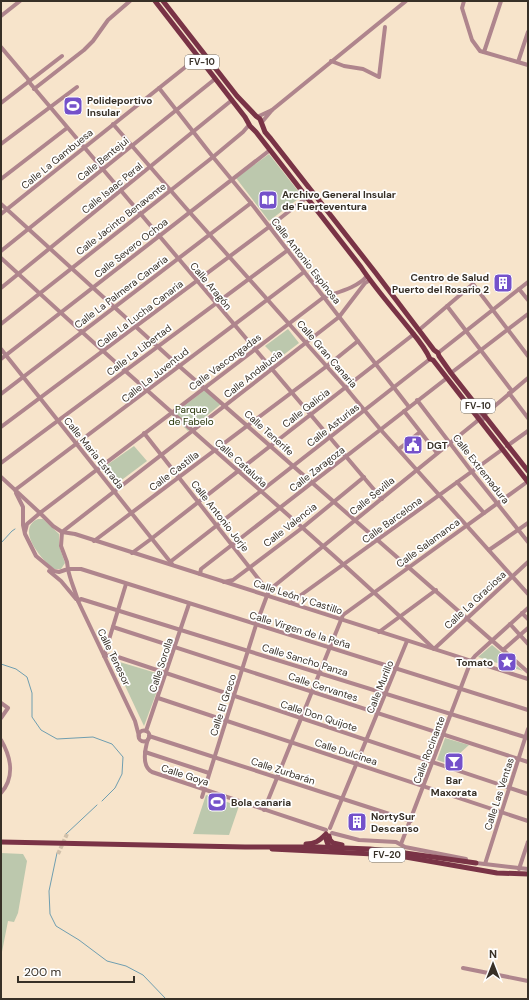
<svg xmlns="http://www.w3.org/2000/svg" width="529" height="1000" viewBox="0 0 529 1000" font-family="'DM Sans',sans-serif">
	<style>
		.green { fill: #bcc8ad }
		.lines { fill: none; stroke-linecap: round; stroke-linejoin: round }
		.stream { stroke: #6f9eb0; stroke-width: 1 }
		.minor-tunnel { stroke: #d1c0aa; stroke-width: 4; stroke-dasharray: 4 2; stroke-linecap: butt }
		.minor { stroke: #af858d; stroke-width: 4 }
		.major { stroke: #793346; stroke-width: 5 }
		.labels { text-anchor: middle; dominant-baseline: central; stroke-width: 3.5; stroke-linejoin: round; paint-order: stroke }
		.shield { fill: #fff; stroke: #736e68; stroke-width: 1 }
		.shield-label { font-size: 9px; font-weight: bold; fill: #373027 }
		.poi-label { font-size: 10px; font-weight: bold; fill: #373027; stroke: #fff; text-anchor: start }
		.street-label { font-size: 10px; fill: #373027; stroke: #fff }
		.park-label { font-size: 10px; fill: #243305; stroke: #fff }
	</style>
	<rect width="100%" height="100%" fill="#f7e4cb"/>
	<g class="green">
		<path d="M269,154L302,196L269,221L236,178Z"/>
		<path d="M288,329L299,343L278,359L265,346Z"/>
		<path d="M205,390L221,404L188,431L172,415Z"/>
		<path d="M134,446L147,461L115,485L103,470L104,467Z"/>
		<path d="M38,519H43L59,534V546L65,563L61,569H54C42,560 15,529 38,519Z"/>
		<path d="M492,645L523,671L478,657Z"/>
		<path d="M113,660L163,675L144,726Z"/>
		<path d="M445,738L469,745L449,763V764L437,760Z"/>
		<path d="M206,795L239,806L229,835L193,834Z"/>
		<path d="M1,853L23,854L27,861L18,913L14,922L8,921L1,957Z"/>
	</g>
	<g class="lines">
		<g class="stream">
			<path d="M1,543L12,531L15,529"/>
			<path d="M1,664L16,669L27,677L32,693V717L41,730L57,739L93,737L112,744L123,757L122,774L115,788L102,801"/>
			<path d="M66,834L97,805"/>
			<path d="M57,853L49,891L50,914L56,926L79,940L107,961L126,966L143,975L166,999"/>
		</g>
		<path class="minor-tunnel" d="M58,854L67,834"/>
		<g class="minor">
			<path d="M464,1L462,8L472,40L480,51L528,65"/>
			<path d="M1,16L20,1"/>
			<path d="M1,47L28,79L29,82L382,499"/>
			<path d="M484,52L501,1"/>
			<path d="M331,61L344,66L363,69L379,77L385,27"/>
			<path d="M518,62L528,32"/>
			<path d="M159,88L213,157L251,203L409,407"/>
			<path d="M34,89L84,50L93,41L108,20L130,1"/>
			<path d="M1,103L62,56"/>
			<path d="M272,110L406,1"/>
			<path d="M257,117L272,110L262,122"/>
			<path d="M113,124L185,207L346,388L380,429L528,594"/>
			<path d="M1,144L77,87"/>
			<path d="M1,179L67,128"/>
			<path d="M1,204L179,366L528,672"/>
			<path d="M1,214L198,57"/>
			<path d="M1,251L215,79"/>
			<path d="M1,258C50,303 99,348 149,392C244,477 342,560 434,649L528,562"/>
			<path d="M1,288L232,100"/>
			<path d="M519,289L528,300"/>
			<path d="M447,306L512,391"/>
			<path d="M1,324L213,157L243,132L249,125"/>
			<path d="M419,330L473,284L528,356"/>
			<path d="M1,349L172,564"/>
			<path d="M438,353L528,282"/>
			<path d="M1,359L270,150"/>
			<path d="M451,373L528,314"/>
			<path d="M509,393L528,418"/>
			<path d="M1,394L251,203"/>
			<path d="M417,400L472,472L528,542"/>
			<path d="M404,411L437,453"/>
			<path d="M482,422L484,415L528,378"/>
			<path d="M1,427L269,227L306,198"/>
			<path d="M144,433L268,591"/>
			<path d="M507,446L528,431"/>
			<path d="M399,449L420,432"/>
			<path d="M1,463L288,250"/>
			<path d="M1,477L40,513L324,297C338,292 357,288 367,276"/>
			<path d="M457,482L484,513"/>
			<path d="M15,490L304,272"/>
			<path d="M16,493L23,507V525L25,534L36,556L54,571L59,572L68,569L67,562L61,546L62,532L53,526L40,513L27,524L25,532"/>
			<path d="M62,532L75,534L528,679"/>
			<path d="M62,532L339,317L365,283L370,280"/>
			<path d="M94,541L327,366L358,341"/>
			<path d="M489,550L528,523"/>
			<path d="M132,553L151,539L414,334"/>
			<path d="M170,562L430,359"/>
			<path d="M49,571L61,581L76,599"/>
			<path d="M200,574L201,569L447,378"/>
			<path d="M224,582L233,580L302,528L364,477"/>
			<path d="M126,584L104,656L112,655L528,794"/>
			<path d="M268,591L476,422L479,419L481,410"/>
			<path d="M78,601L81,599L528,738"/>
			<path d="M290,603L503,449"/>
			<path d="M522,613L528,619"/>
			<path d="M510,624L528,644"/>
			<path d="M113,627L528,762"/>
			<path d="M379,632L436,590"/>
			<path d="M503,650L528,628"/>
			<path d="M158,698L528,821"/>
			<path d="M1,703L8,708L1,718"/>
			<circle cx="144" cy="736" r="5.5"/>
			<path d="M146,731L189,604"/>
			<path d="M139,736L135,721L78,601C75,590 70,580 68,569H81L528,710"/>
			<path d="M149,736L411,821"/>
			<path d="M148,739C145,749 141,766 152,772L326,830"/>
			<path d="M1,740C11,757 15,777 1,793"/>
			<path d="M145,752L209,773"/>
			<path d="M202,797L256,625L268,593"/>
			<path d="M264,810L343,615L527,482"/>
			<path d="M330,828L407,641"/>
			<path d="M332,833L359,840L396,842L405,847L466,859"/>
			<path d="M401,844L471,661L475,656L528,608"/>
			<path d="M476,863L528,869"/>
			<path d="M485,864L528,729"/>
			<path d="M519,869L528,842"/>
			<path d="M463,968L528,981"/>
		</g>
		<g class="major">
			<path d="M155,1L245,117L250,126L256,132L361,267C374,287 391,306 407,326C415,336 425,347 430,359L433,360L447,378L528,482"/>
			<path d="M163,1L237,96L256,116L260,119L265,132L271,139L375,272L434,350L438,353L439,356L451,373L528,471"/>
			<path d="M329,836L330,840L333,843L342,845"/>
			<path d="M326,839L328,845L331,848"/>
			<path d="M1,842L245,847H319L370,849L398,852L476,863"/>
			<path d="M306,844C315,844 319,841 326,834"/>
			<path d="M272,849L394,855L497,873L528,874"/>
		</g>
	</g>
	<defs>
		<symbol id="stadium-square" viewBox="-11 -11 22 22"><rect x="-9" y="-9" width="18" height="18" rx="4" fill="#7451ca" stroke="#fff"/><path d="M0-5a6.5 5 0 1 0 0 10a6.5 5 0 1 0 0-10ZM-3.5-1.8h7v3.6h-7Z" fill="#fff"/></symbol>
		<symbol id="library-square" viewBox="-11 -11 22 22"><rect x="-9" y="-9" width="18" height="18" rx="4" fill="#7451ca" stroke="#fff"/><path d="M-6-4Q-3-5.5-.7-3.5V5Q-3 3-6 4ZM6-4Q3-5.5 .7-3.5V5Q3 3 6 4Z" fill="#fff"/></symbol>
		<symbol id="building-square" viewBox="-11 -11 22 22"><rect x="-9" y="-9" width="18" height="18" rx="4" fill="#7451ca" stroke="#fff"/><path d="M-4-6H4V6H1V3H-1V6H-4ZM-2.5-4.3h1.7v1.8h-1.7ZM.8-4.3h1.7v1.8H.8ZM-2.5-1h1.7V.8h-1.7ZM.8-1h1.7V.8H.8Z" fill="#fff"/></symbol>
		<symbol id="civic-square" viewBox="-11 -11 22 22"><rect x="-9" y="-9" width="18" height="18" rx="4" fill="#7451ca" stroke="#fff"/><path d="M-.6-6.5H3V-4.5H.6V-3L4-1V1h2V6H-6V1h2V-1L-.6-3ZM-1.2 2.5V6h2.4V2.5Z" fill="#fff"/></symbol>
		<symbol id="sight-square" viewBox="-11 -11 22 22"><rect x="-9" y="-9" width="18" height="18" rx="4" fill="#7451ca" stroke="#fff"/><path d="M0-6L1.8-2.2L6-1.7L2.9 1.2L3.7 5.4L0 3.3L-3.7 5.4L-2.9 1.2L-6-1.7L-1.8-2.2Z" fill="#fff"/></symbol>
		<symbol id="bar-square" viewBox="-11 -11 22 22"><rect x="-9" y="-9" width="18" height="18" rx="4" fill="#7451ca" stroke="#fff"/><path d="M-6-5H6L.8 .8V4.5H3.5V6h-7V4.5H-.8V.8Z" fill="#fff"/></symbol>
	</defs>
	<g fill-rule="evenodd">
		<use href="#stadium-square" x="62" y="95" width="22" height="22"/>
		<use href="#library-square" x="257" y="189" width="22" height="22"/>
		<use href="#building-square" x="492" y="272" width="22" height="22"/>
		<use href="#civic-square" x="402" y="434" width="22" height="22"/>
		<use href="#sight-square" x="496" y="651" width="22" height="22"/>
		<use href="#bar-square" x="443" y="751" width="22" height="22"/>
		<use href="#stadium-square" x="206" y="791" width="22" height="22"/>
		<use href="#building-square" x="346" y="811" width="22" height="22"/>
	</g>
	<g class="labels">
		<g class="shield">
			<rect x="185" y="55" width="34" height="14" rx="3"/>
			<rect x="461" y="399" width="34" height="14" rx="3"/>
			<rect x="369" y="848" width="36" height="14" rx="3"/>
		</g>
		<g class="shield-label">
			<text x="202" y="62">FV-10</text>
			<text x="478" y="406">FV-10</text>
			<text x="387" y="855">FV-20</text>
		</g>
		<g class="poi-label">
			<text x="87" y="100">Polideportivo<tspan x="87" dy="12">Insular</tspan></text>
			<text x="282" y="194">Archivo General Insular<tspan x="282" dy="12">de Fuerteventura</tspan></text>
			<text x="489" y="277" text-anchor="end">Centro de Salud<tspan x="489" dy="12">Puerto del Rosario 2</tspan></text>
			<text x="427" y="445">DGT</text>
			<text x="493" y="662" text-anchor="end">Tomato</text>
			<text x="454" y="780" text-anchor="middle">Bar<tspan x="454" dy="12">Maxorata</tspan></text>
			<text x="231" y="802">Bola canaria</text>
			<text x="371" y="816">NortySur<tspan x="371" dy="12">Descanso</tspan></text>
		</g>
		<g class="street-label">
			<text transform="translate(57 159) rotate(-39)">Calle La Gambuesa</text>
			<text transform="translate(103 159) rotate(-39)">Calle Bentejui</text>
			<text transform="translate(112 188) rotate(-39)">Calle Isaac Peral</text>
			<text transform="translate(121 219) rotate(-38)">Calle Jacinto Benavente</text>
			<text transform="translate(131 248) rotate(-38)">Calle Severo Ochoa</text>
			<text transform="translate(306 261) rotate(52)">Calle Antonio Espinosa</text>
			<text transform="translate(211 286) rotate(50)">Calle Aragón</text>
			<text transform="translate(121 292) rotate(-37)">Calle La Palmera Canaria</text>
			<text transform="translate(140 314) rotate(-37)">Calle La Lucha Canaria</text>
			<text transform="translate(139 350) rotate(-37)">Calle La Libertad</text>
			<text transform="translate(327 354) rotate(49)">Calle Gran Canaria</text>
			<text transform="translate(225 362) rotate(-37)">Calle Vascongadas</text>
			<text transform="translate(253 374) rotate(-38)">Calle Andalucía</text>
			<text transform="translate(155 375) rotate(-38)">Calle La Juventud</text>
			<text transform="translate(306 408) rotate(-38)">Calle Galicia</text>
			<text transform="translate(333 425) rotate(-38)">Calle Asturias</text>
			<text transform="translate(269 433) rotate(42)">Calle Tenerife</text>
			<text transform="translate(94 453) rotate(51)">Calle Maria Estrada</text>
			<text transform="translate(241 463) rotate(42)">Calle Cataluña</text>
			<text transform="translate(317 469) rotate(-38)">Calle Zaragoza</text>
			<text transform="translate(481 469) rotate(52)">Calle Extremadura</text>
			<text transform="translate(174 471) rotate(-37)">Calle Castilla</text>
			<text transform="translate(372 496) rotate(-39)">Calle Sevilla</text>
			<text transform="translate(220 516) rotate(52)">Calle Antonio Jorje</text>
			<text transform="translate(392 520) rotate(-36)">Calle Barcelona</text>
			<text transform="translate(290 525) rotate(-38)">Calle Valencia</text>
			<text transform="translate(428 543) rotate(-36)">Calle Salamanca</text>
			<text transform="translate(298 597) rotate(18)">Calle León y Castillo</text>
			<text transform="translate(475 600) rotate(-43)">Calle La Graciosa</text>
			<text transform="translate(300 630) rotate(17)">Calle Virgen de la Peña</text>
			<text transform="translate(114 657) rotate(64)">Calle Tenesor</text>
			<text transform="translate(305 660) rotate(17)">Calle Sancho Panza</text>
			<text transform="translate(161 665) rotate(-72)">Calle Sorolla</text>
			<text transform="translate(323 687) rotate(18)">Calle Cervantes</text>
			<text transform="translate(380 687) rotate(-68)">Calle Murillo</text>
			<text transform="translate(223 705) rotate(-72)">Calle El Greco</text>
			<text transform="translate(319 716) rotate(18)">Calle Don Quijote</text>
			<text transform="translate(429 750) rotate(-69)">Calle Rocinante</text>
			<text transform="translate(346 752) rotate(18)">Calle Dulcinea</text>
			<text transform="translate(283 771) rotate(18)">Calle Zurbarán</text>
			<text transform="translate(185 775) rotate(18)">Calle Goya</text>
			<text transform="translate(499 794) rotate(-72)">Calle Las Ventas</text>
		</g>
		<g class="park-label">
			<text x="191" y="409">Parque<tspan x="191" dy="12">de Fabelo</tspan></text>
		</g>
	</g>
	<rect width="529" height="1000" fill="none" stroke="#373027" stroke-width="4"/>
	<g transform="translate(493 964)" stroke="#ffffff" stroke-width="3" paint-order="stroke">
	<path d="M0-3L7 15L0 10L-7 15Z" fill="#373027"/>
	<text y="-6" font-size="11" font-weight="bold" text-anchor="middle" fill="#373027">N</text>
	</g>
	<path d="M18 976v6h116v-6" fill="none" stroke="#373027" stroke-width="2"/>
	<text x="24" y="976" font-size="12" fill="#373027" stroke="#ffffff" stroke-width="3" paint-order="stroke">200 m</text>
</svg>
